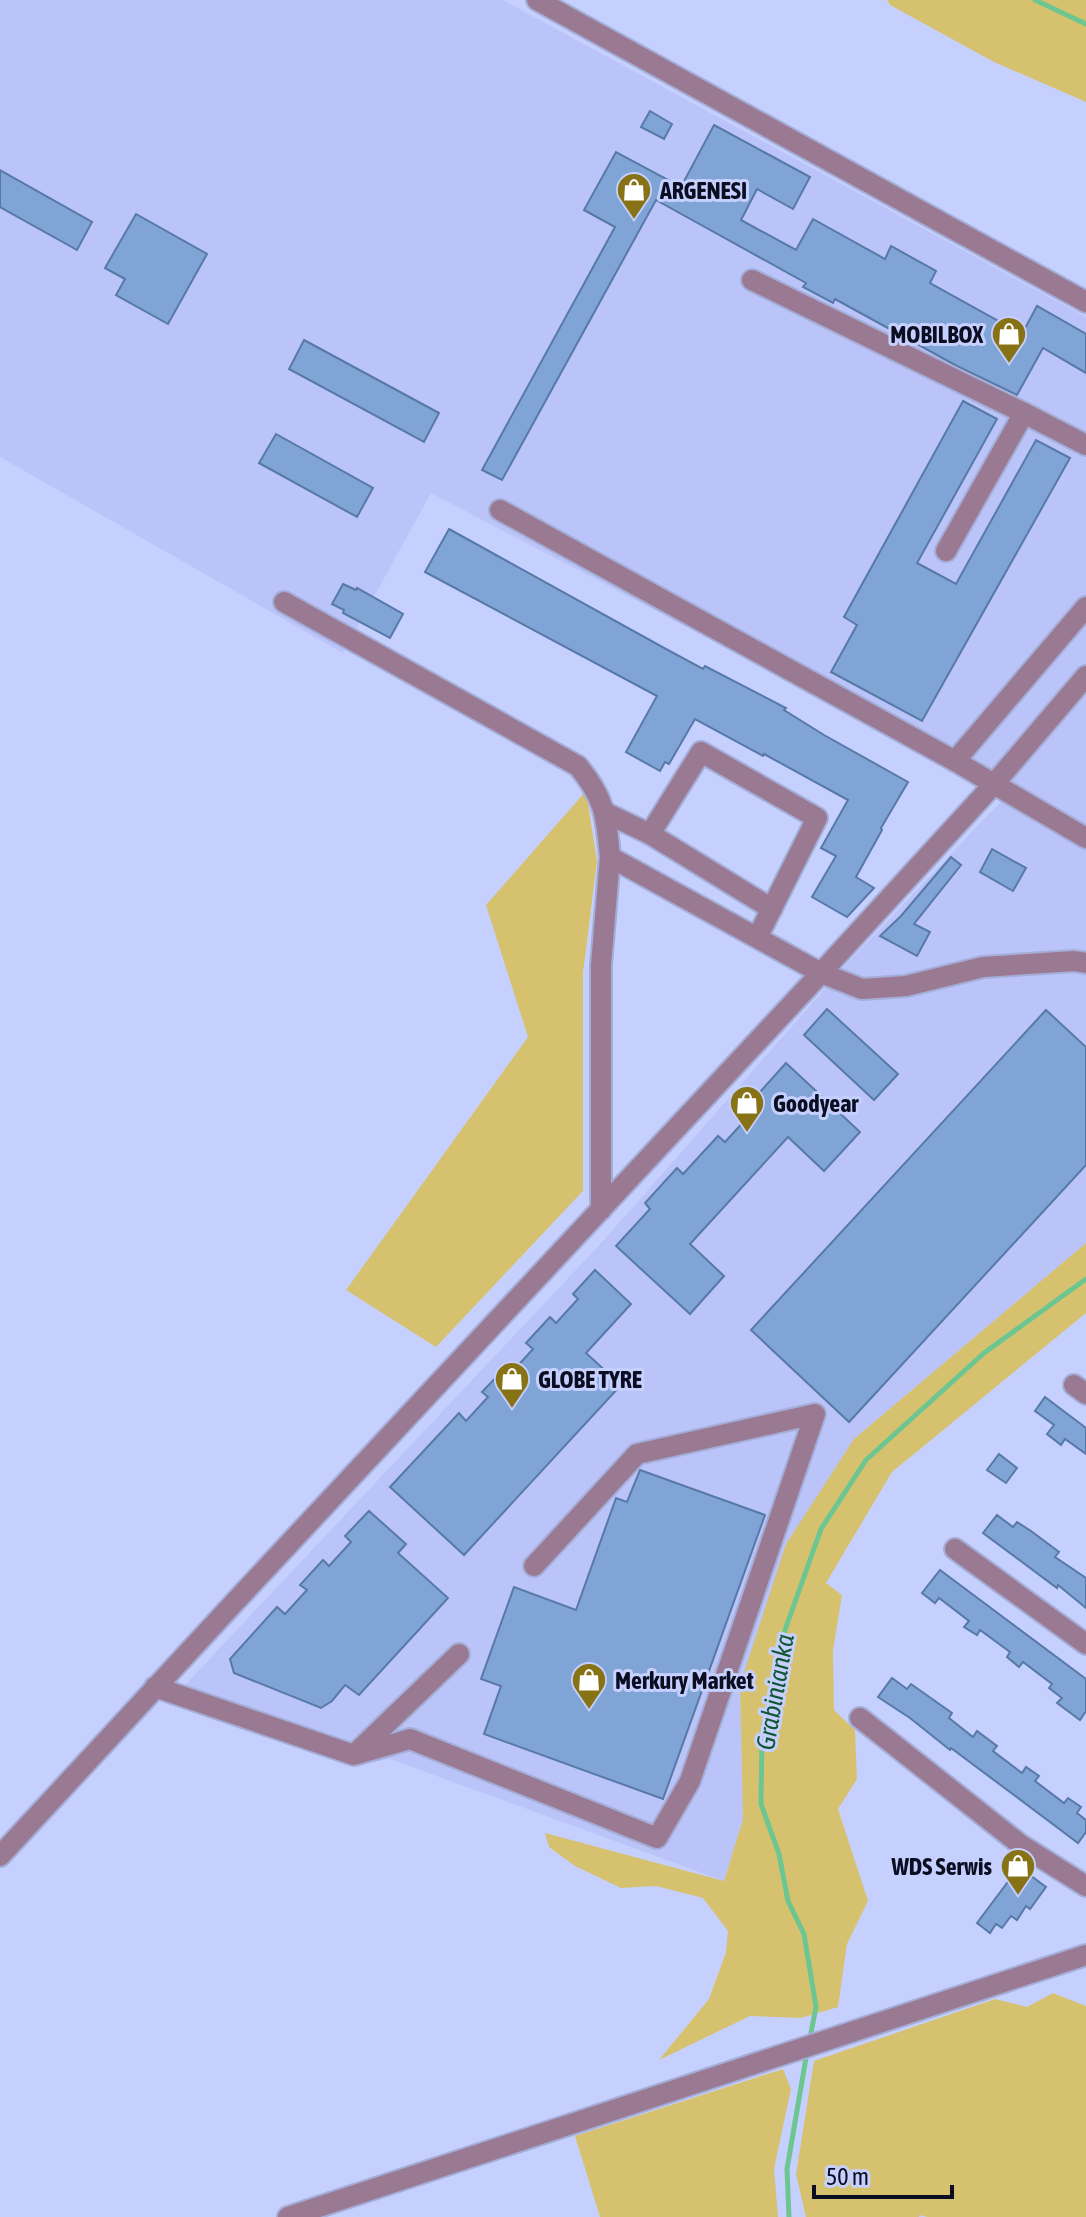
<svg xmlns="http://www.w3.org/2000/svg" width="1086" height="2217" viewBox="0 0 1086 2217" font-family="'Asap Condensed',sans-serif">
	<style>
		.built { fill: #bac4f8 }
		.green { fill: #d6c26e }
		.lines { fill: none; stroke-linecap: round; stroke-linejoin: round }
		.stream { stroke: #6dc691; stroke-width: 5 }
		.building { fill: #80a4d6; stroke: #5779a8; stroke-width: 2 }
		.minor-casing { stroke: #a4add7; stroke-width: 24 }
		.minor { stroke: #9a7a92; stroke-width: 20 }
		.labels { text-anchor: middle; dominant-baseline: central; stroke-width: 6; stroke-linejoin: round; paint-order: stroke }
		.poi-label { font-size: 24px; font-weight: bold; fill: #0b0d21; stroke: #c6d0ff; text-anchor: start }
		.water-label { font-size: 26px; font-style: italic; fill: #125634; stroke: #c6d0ff }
	</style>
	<rect width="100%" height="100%" fill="#c6d0ff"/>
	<path class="built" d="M0,0H503L1086,317V1243L854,1439L740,1685L743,1819L724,1881L390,1759L356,1765L168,1703L604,1240L844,967L1007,795L431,493L343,653L0,457Z"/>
	<g class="green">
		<path d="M887,0H1086V102L994,62L890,5Z"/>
		<path d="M586,791L597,861L583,973V1191L436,1347L346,1290L528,1037L486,905Z"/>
		<path d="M1086,1243V1313L892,1472L826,1583L842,1595L833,1651L834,1710L855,1730L857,1779L838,1809L868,1901L847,1944L838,2007L801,2018L750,2016L659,2060L709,1999L726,1952L728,1931L703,1898L656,1886L621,1888L575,1866L549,1847L545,1833L724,1881L743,1819L740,1685L786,1544L854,1439Z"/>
		<path d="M1053,1993L1086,2006V2217H928L919,2215V2217H806L796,2174L814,2061L995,1999L1027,2007Z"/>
		<path d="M783,2069L791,2089L774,2169L778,2217H600L575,2136Z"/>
	</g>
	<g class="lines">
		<g class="stream">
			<path d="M1035,0L1086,24"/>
			<path d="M810,2038L816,2007L804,1934L788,1901L779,1854L761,1804L762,1735L785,1630L821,1529L866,1460L984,1353L1086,1279"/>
			<path d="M789,2217L787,2169L807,2052"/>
		</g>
	</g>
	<g class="building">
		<path d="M650,111L672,124L664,139L641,127Z"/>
		<path d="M714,125L810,177L793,209L757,189L741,220L796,250L813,219L885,259L891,246L936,271L930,283L1022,334L1037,306L1086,334V373L1043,348L1017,395L957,366L835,299L833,303L803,287L806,283L656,200L502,480L482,470L615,227L584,210L616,152L681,187Z"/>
		<path d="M0,170L92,222L77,250L0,207Z"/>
		<path d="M136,214L207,254L168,324L116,295L125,279L105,268Z"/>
		<path d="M304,340L439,413L424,442L289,369Z"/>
		<path d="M963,401L997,419L917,563L956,584L1036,440L1070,458L922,721L831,672L857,625L844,617Z"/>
		<path d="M276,434L373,488L357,517L259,463Z"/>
		<path d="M449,529L666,649L703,669L705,666L786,708L784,710L824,735L908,782L881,828L882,830L856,877L874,888L847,917L812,897L836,856L821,848L848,800L764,754L763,756L695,719L669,764L665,762L660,771L626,752L657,696L425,572Z"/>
		<path d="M343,584L356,590L357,588L403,614L390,638L343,613L344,610L332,604Z"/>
		<path d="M992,849L1026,868L1013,891L980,872Z"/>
		<path d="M951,857L961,865L914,924L930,932L917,956L880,936L901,916Z"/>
		<path d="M827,1009L898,1074L874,1100L804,1035Z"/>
		<path d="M1046,1010L1086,1047V1165L849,1422L751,1330Z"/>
		<path d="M786,1063L860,1132L824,1171L788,1137L690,1244L724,1276L690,1314L616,1246L650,1209L645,1203L677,1168L683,1174L718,1136L725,1142L757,1107L751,1102Z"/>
		<path d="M595,1270L631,1304L586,1353L621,1385L464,1555L390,1487L459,1413L466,1421L488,1397L482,1392L506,1367L512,1372L533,1349L526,1343L550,1317L556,1323L578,1299L573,1294Z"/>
		<path d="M1045,1397L1086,1428V1454L1065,1439L1061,1445L1047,1434L1054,1425L1035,1411Z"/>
		<path d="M999,1454L1017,1468L1006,1483L987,1470Z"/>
		<path d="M640,1470L765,1515L663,1799L484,1734L501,1686L481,1679L514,1587L576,1610L616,1498L627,1502Z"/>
		<path d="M369,1511L406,1544L398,1553L448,1598L359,1695L345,1685L332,1701L321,1708L234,1673L230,1659L277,1607L285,1614L307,1590L300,1585L323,1560L329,1566L351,1542L345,1536Z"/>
		<path d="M997,1515L1013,1527L1017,1522L1031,1531L1059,1552L1055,1557L1086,1578V1608L1058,1585L1057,1588L983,1533Z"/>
		<path d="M940,1570L1086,1679V1711L1080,1720L1057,1703L1062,1698L1049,1688L1052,1684L1023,1662L1019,1667L1007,1657L1010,1652L980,1630L977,1635L964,1627L969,1621L939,1598L935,1603L922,1593Z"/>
		<path d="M892,1678L907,1689L911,1684L952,1713L949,1718L973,1737L977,1731L997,1746L993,1751L1022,1773L1026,1767L1039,1776L1035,1781L1064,1803L1068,1798L1081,1807L1077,1813L1086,1820V1832L1078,1843L951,1748L950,1750L910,1718L878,1697Z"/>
		<path d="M1019,1867L1046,1887L1030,1909L1026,1906L1017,1920L1011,1916L1002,1928L996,1924L990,1933L977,1923Z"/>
	</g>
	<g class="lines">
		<defs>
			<g id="minor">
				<path d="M537,0L1086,302"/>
				<path d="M752,280L1024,413"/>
				<path d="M500,510L955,761"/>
				<path d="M946,551L1024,413L1086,445"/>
				<path d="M284,602L578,766C605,799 606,815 610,857"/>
				<path d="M1086,607L955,761L1086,838"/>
				<path d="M1086,676L994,784L821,973L862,989L906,986L983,967L1074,961L1086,963"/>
				<path d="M606,813L650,834"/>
				<path d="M758,936L817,818L701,752L650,834L772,909"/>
				<path d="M1074,1385L1086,1394"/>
				<path d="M955,1549L1086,1644"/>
				<path d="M155,1687L354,1755L410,1739L657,1838L690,1781L815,1414L637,1454L534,1566"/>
				<path d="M860,1718L1021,1845L1086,1886"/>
				<path d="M358,1751L459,1654"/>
				<path d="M0,1856C272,1560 548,1267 821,973L610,857L601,965V1210"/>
				<path d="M288,2217L1086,1955"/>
			</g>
		</defs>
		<use href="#minor" class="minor-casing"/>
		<use href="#minor" class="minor"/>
	</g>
	<defs>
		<symbol id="shop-pin" viewBox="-11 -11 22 30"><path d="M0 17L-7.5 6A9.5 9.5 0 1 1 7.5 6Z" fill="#877316" stroke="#c6d0ff"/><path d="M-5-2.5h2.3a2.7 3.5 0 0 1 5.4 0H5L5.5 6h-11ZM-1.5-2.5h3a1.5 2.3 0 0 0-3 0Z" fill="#fff"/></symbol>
	</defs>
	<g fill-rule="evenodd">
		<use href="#shop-pin" x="614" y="170" width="40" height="54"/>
		<use href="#shop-pin" x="989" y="314" width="40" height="54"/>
		<use href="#shop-pin" x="727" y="1083" width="40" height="54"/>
		<use href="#shop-pin" x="492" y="1359" width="40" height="54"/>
		<use href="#shop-pin" x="569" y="1660" width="40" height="54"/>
		<use href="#shop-pin" x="998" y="1846" width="40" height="54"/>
	</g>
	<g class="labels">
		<g class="poi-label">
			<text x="660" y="190">ARGENESI</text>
			<text x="983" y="334" text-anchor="end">MOBILBOX</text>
			<text x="773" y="1103">Goodyear</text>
			<text x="538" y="1379">GLOBE TYRE</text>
			<text x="615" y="1680">Merkury Market</text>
			<text x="992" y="1866" text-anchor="end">WDS Serwis</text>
		</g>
		<g class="water-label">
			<text transform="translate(775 1692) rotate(-80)">Grabinianka</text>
		</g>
	</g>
	<path d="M814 2185v12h138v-12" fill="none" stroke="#0b0d21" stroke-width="4"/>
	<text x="826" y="2185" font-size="24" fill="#0b0d21" stroke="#c6d0ff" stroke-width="6" paint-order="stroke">50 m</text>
</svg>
